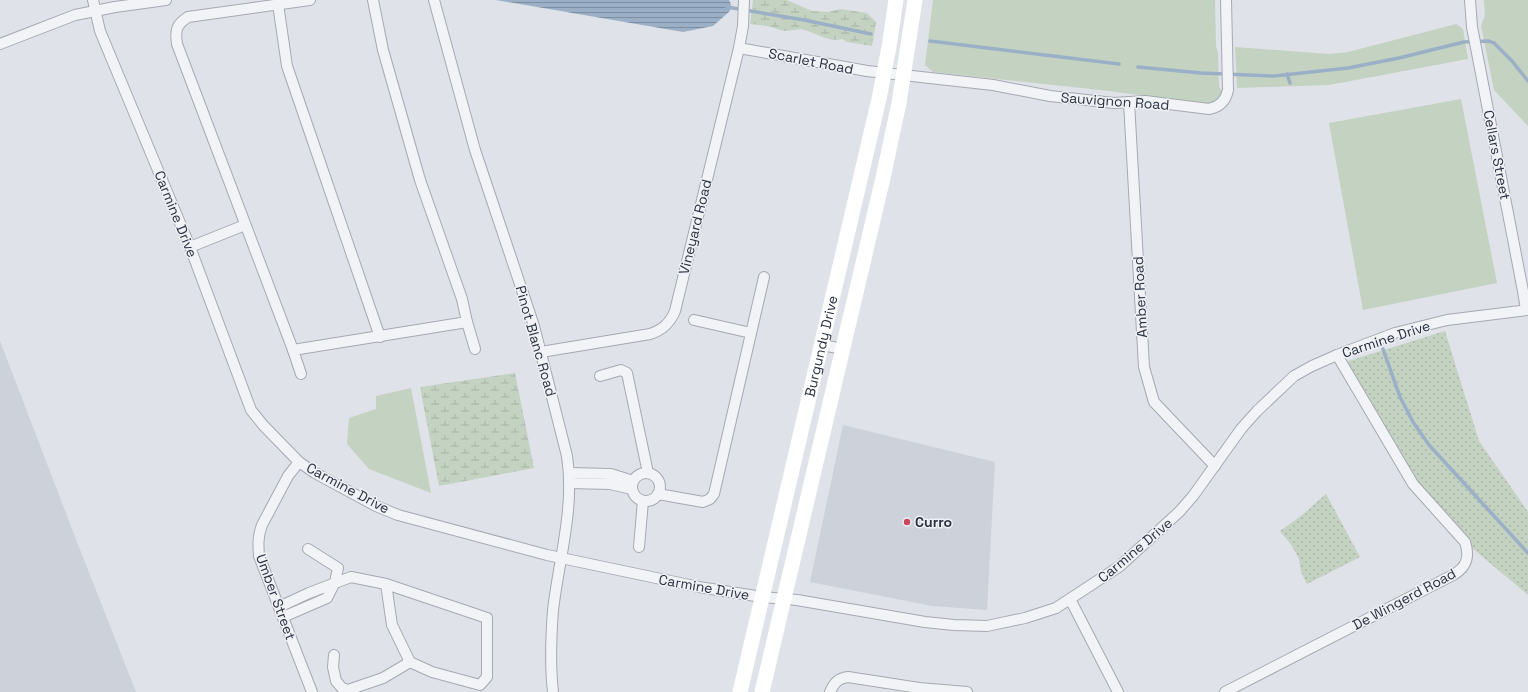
<svg xmlns="http://www.w3.org/2000/svg" width="1528" height="692" viewBox="0 0 1528 692" font-family="'Space Grotesk',sans-serif">
	<style>
		.built { fill: #cdd1da }
		.green { fill: #c4d2c1 }
		.wetland { fill: url(#wetland-marsh) }
		.park { fill: url(#park-dots) }
		.water { fill: url(#water-rules) }
		.lines { fill: none; stroke-linecap: round; stroke-linejoin: round }
		.stream { stroke: #9bafc7; stroke-width: 3.5 }
		.minor-casing { stroke: #a5a9b2; stroke-width: 12 }
		.minor { stroke: #f2f3f6; stroke-width: 10 }
		.secondary { stroke: #fff; stroke-width: 15 }
		.poi-dot { fill: #ca4857; stroke: #eff1f6; stroke-width: 1.5 }
		.labels { text-anchor: middle; dominant-baseline: central; stroke-width: 3; stroke-linejoin: round; paint-order: stroke }
		.street-label { font-size: 14px; fill: #29303f; stroke: #eff1f6 }
		.poi-label { font-size: 14px; font-weight: bold; fill: #29303f; stroke: #eff1f6; text-anchor: start }
	</style>
	<defs>
		<pattern id="wetland-marsh" width="20" height="14" patternUnits="userSpaceOnUse"><rect width="20" height="14" fill="#c4d2c1"/><path d="M1 5h8M5 5V1M11 12h8M15 12V8" fill="none" stroke="#a8b5a7"/></pattern>
		<pattern id="park-dots" width="8" height="8" patternUnits="userSpaceOnUse"><rect width="8" height="8" fill="#c4d2c1"/><path d="M2 2h.1M6 6h.1" fill="none" stroke="#a8b5a7" stroke-width="1.8" stroke-linecap="round"/></pattern>
		<pattern id="water-rules" width="6" height="5" patternUnits="userSpaceOnUse"><rect width="6" height="5" fill="#9bafc7"/><path d="M0 2.5h6" fill="none" stroke="#7e8fa3"/></pattern>
	</defs>
	<rect width="100%" height="100%" fill="#dfe2e8"/>
	<g class="built">
		<path d="M0,341L77,542L136,692H0Z"/>
		<path d="M843,425L995,462L987,610L932,606L810,582Z"/>
	</g>
	<g class="green">
		<path d="M933,0H1215L1216,46L1218,53L1219,87L1222,91C1219,99 1214,102 1206,104L1109,91L933,72L925,65Z"/>
		<path d="M1484,0H1528V126L1494,90L1481,26L1485,15Z"/>
		<path d="M1456,24L1463,29L1468,59L1329,85L1237,88L1235,47L1329,54L1348,52Z"/>
		<path d="M1461,99L1497,283L1363,310L1329,123Z"/>
		<path d="M411,388L431,493L369,469L347,444L349,418L376,409V396Z"/>
	</g>
	<g class="wetland">
		<path d="M753,0H787L812,11L828,12L840,9L867,13L876,22L872,46L847,42L842,39C827,42 818,34 805,30C799,28 792,31 786,31C781,31 776,28 771,27C765,25 757,25 750,24Z"/>
		<path d="M515,373L534,468L439,486L420,387Z"/>
	</g>
	<g class="park">
		<path d="M1445,331L1479,441L1528,512V595L1465,542L1426,500L1342,363Z"/>
		<path d="M1326,494L1360,557L1307,584L1301,572L1299,559L1292,546L1280,531L1301,516Z"/>
	</g>
	<path class="water" d="M496,0H729L731,4L730,11L713,26L683,32Z"/>
	<g class="lines">
		<g class="stream">
			<path d="M727,7L804,20L871,34"/>
			<path d="M930,41L1119,64"/>
			<path d="M1138,67L1201,73L1274,76L1348,68L1399,58L1464,42L1489,41L1494,43L1512,61L1528,81"/>
			<path d="M1287,74L1290,83"/>
			<path d="M1383,349L1400,397L1413,422L1429,445L1528,553"/>
		</g>
		<defs>
			<g id="minor">
				<path d="M93,0L100,31L190,247L251,410L263,425L299,462L315,473L376,506L398,515L547,555L699,587L762,597L797,600L925,622L954,625L987,626L1025,618L1056,608L1120,566L1180,511L1193,496L1241,429L1257,411L1294,376L1312,366L1337,355L1395,333L1447,320L1528,310"/>
				<path d="M310,0L188,17C176,25 175,30 177,44L293,350L467,322L462,299L420,180L383,50L373,0"/>
				<path d="M434,0L475,150L534,326L567,456C575,507 559,559 553,610C551,637 550,666 553,692"/>
				<path d="M1470,0L1472,27L1523,291L1526,310"/>
				<path d="M278,4L287,66L380,337"/>
				<path d="M0,44L75,15L115,7L166,0"/>
				<path d="M739,48L867,71L993,85L1050,96L1114,103L1145,101L1209,109C1220,107 1226,100 1228,90L1226,0"/>
				<path d="M1129,102L1144,367L1154,402L1215,466"/>
				<path d="M190,247L245,225"/>
				<path d="M694,320L751,333"/>
				<path d="M467,322L475,349"/>
				<path d="M822,345L843,349"/>
				<path d="M293,350L301,374"/>
				<path d="M541,352L650,334C663,330 670,323 675,311L739,48L743,26L744,0"/>
				<path d="M600,376L621,370L627,373L648,473"/>
				<path d="M299,462L288,476L262,525C258,536 258,544 259,556L312,692"/>
				<path d="M570,473L611,474L633,481"/>
				<circle cx="646" cy="487" r="14"/>
				<path d="M569,483L610,484L632,489"/>
				<path d="M658,494L703,502L710,499L714,494L764,277"/>
				<path d="M639,547L643,501"/>
				<path d="M1070,599L1118,692"/>
				<path d="M279,607L309,593L351,577L386,584L487,618V677L480,685L432,672L410,662L392,625L386,584"/>
				<path d="M283,617L327,598L335,582L338,568L308,549"/>
				<path d="M334,655L333,667L336,681L342,688L348,690L383,678L410,662"/>
				<path d="M830,692C834,683 838,678 848,677L919,688L967,692"/>
				<path d="M1225,692L1453,575C1467,567 1470,557 1465,542L1413,484L1337,355"/>
			</g>
		</defs>
		<use href="#minor" class="minor-casing"/>
		<use href="#minor" class="minor"/>
		<g class="secondary">
			<path id="s1" d="M740,692L879,99L889,47L896,0"/>
			<path d="M762,692L883,178L899,103L915,0"/>
		</g>
	</g>
	<circle class="poi-dot" cx="907" cy="522" r="4"/>
	<g class="labels">
		<g class="street-label">
			<text transform="translate(811 61) rotate(11)">Scarlet Road</text>
			<text transform="translate(1115 101) rotate(4)">Sauvignon Road</text>
			<text transform="translate(1497 155) rotate(79)">Cellars Street</text>
			<text transform="translate(176 214) rotate(68)">Carmine Drive</text>
			<text transform="translate(695 227) rotate(-76)">Vineyard Road</text>
			<text transform="translate(1140 297) rotate(-93)">Amber Road</text>
			<text transform="translate(1386 339) rotate(-18)">Carmine Drive</text>
			<text transform="translate(536 341) rotate(74)">Pinot Blanc Road</text>
			<text stroke="none"><textPath href="#s1" startOffset="355">Burgundy Drive</textPath></text>
			<text transform="translate(348 488) rotate(28)">Carmine Drive</text>
			<text transform="translate(1135 550) rotate(-40)">Carmine Drive</text>
			<text transform="translate(704 587) rotate(10)">Carmine Drive</text>
			<text transform="translate(276 597) rotate(70)">Umber Street</text>
			<text transform="translate(1404 599) rotate(-28)">De Wingerd Road</text>
		</g>
		<g class="poi-label">
			<text x="915" y="522">Curro</text>
		</g>
	</g>
</svg>
